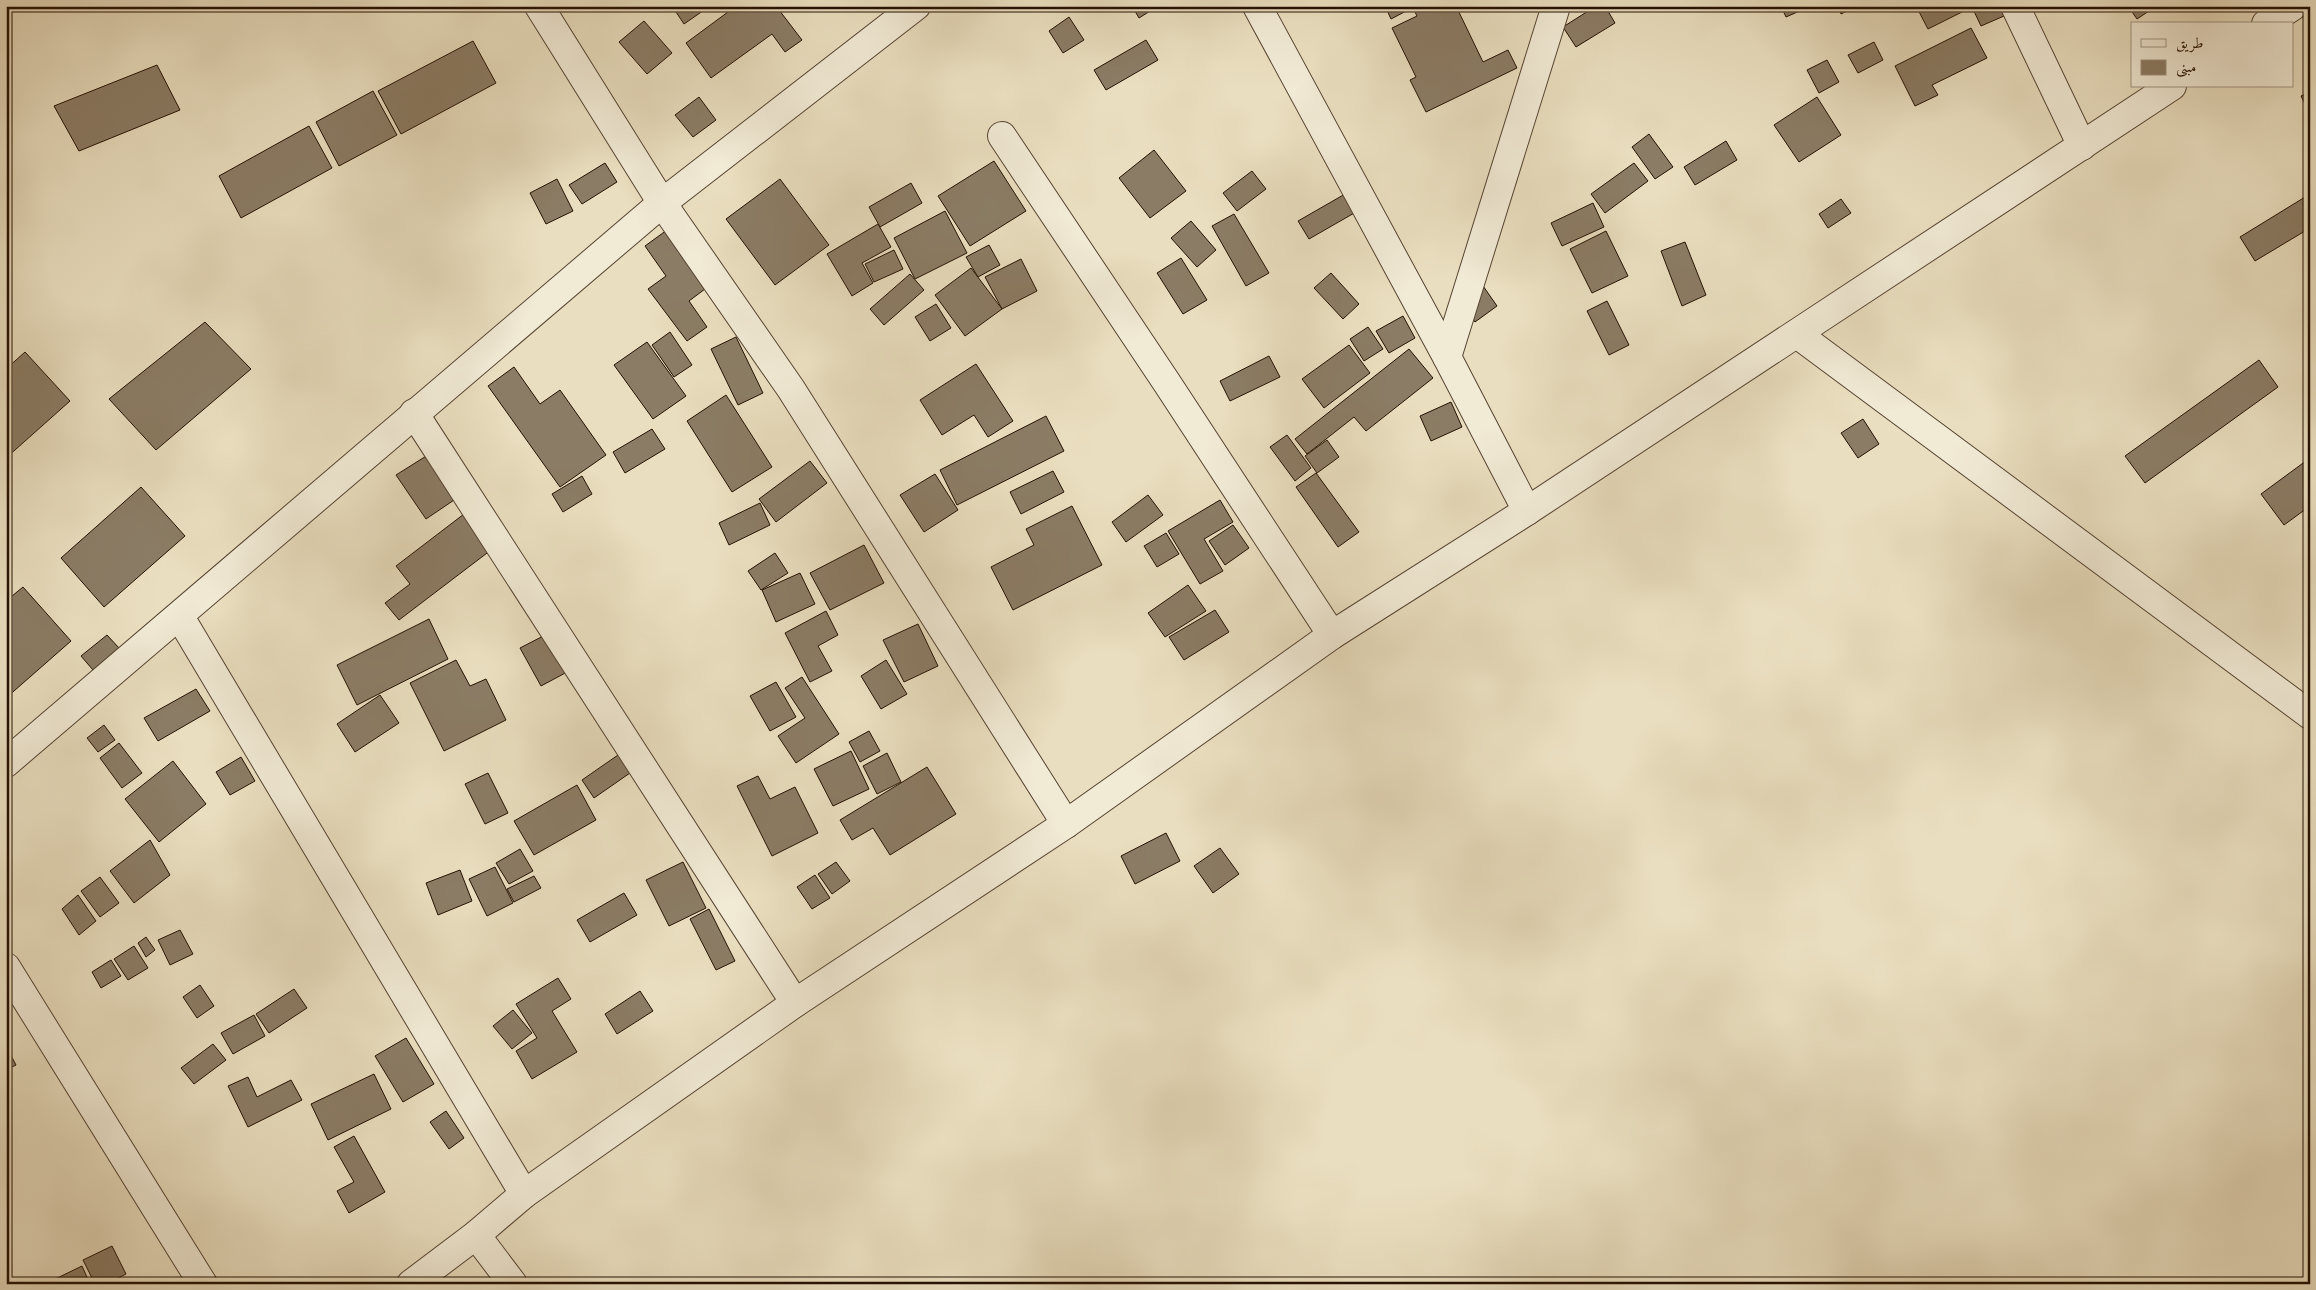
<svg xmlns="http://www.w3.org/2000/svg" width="2316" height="1290" viewBox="0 0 2316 1290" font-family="'Old Standard TT',Amiri,serif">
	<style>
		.building { fill: #8b7c65; stroke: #251103 }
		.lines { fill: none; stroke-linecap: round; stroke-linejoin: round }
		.minor-casing { stroke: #564432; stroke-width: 30 }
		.minor { stroke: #f1ead5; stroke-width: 28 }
	</style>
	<rect width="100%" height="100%" fill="#e9debf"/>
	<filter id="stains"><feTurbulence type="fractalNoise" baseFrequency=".004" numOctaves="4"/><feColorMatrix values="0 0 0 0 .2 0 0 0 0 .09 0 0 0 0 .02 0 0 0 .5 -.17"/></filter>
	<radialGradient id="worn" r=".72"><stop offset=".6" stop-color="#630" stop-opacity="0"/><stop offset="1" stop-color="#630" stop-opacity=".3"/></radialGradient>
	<g class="building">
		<path d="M672,6H710L684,24Z"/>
		<path d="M736,6H776L802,40L785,52L772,34L711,78L686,43Z"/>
		<path d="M1132,6H1158L1139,18Z"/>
		<path d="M1385,6H1408L1410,9L1391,19Z"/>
		<path d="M1412,6H1456L1483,62L1508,50L1517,68L1426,112L1410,80L1416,77L1392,28L1417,16Z"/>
		<path d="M1596,6H1605L1615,23L1576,47L1563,27Z"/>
		<path d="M1781,6H1811L1786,17Z"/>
		<path d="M1838,6H1857L1841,14Z"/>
		<path d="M1916,6H1999L2004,16L1981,26L1972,7L1928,29Z"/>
		<path d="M2128,6H2155V7L2137,19Z"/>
		<path d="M1069,17L1084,40L1063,53L1049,31Z"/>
		<path d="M644,21L672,53L647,74L619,42Z"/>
		<path d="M1971,28L1987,58L1932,85L1938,95L1915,106L1895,66Z"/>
		<path d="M1146,40L1158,60L1106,90L1094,70Z"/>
		<path d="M473,41L496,83L401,134L378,91Z"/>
		<path d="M1874,42L1883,60L1858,73L1848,55Z"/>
		<path d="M1827,60L1839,82L1819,93L1807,70Z"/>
		<path d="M157,65L180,110L79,151L54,106Z"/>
		<path d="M373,91L397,135L339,166L316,122Z"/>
		<path d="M2310,92V114L2301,96Z"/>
		<path d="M699,97L716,120L693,137L675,115Z"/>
		<path d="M1817,97L1841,135L1799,162L1774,125Z"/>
		<path d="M309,126L332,168L241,218L219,176Z"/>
		<path d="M1649,134L1673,167L1655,179L1632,147Z"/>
		<path d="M1726,141L1737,160L1695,185L1684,167Z"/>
		<path d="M1154,150L1186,191L1150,218L1119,178Z"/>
		<path d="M994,161L1026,211L970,246L938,196Z"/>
		<path d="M605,163L617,182L582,204L569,185Z"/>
		<path d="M1634,163L1648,181L1605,213L1591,194Z"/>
		<path d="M1252,171L1266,189L1237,211L1223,193Z"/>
		<path d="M557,179L573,211L546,224L530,193Z"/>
		<path d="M780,179L829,245L775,285L726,219Z"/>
		<path d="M911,183L922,203L880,227L869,207Z"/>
		<path d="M1345,194L1356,212L1309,239L1298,221Z"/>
		<path d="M2310,194V228L2255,261L2240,237Z"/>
		<path d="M1841,199L1851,213L1828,228L1819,214Z"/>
		<path d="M1593,203L1604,227L1562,246L1551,223Z"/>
		<path d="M945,211L967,253L915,279L894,238Z"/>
		<path d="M1234,214L1269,273L1246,286L1212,226Z"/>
		<path d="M1191,221L1216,250L1197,267L1171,238Z"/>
		<path d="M878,224L891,247L862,263L873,283L852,296L827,254Z"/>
		<path d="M667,230L709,286L689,301L707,327L687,341L648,289L666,276L645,246Z"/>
		<path d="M1606,231L1628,276L1592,293L1570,249Z"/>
		<path d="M1685,242L1706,295L1682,306L1661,251Z"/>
		<path d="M989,245L1000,265L978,277L966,257Z"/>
		<path d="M894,250L903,269L874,282L865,264Z"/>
		<path d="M1181,258L1207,300L1183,314L1157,273Z"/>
		<path d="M1021,259L1037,291L1002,309L985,277Z"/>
		<path d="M971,268L1002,309L965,336L935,295Z"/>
		<path d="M1331,273L1359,304L1343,319L1314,288Z"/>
		<path d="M910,274L924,290L884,325L870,309Z"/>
		<path d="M1481,283L1497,306L1475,322L1459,300Z"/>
		<path d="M1607,301L1629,345L1609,355L1587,311Z"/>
		<path d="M936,304L951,328L930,341L915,317Z"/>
		<path d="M1403,316L1415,338L1389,353L1376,331Z"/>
		<path d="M205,322L251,369L156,450L109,399Z"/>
		<path d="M1368,327L1383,349L1364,361L1350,339Z"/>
		<path d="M670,332L692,365L674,377L652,345Z"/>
		<path d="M736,337L763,393L738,405L711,349Z"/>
		<path d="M647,342L686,396L653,419L614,365Z"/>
		<path d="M1349,345L1370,373L1324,408L1302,379Z"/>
		<path d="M1409,349L1433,378L1366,431L1354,417L1307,454L1295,439Z"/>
		<path d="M25,352L70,401L6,458V369Z"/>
		<path d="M1269,356L1280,377L1230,401L1220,381Z"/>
		<path d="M2259,360L2278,387L2145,483L2125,456Z"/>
		<path d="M976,364L1013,421L988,437L974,415L942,435L920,400Z"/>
		<path d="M514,367L540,404L560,390L606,455L560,487L488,386Z"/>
		<path d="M726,395L772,467L732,492L687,421Z"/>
		<path d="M1451,402L1462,427L1431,441L1420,416Z"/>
		<path d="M1046,416L1064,451L957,505L940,470Z"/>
		<path d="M1863,419L1879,444L1858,458L1841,433Z"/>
		<path d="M652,429L665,449L625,473L613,452Z"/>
		<path d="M1287,435L1311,468L1295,481L1270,447Z"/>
		<path d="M1327,440L1339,457L1317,473L1305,456Z"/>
		<path d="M431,453L460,496L426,519L396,475Z"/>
		<path d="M2310,458V506L2284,525L2261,494Z"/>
		<path d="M810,461L827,483L776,522L759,499Z"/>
		<path d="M1053,471L1064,492L1021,514L1010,492Z"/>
		<path d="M1316,473L1359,532L1338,547L1296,487Z"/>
		<path d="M935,474L958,510L924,532L900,495Z"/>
		<path d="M582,476L592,494L563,512L552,494Z"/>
		<path d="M141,487L185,536L104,607L61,558Z"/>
		<path d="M1148,495L1163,515L1126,542L1112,522Z"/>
		<path d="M1220,500L1233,522L1204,539L1223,571L1200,584L1168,531Z"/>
		<path d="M760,503L770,525L729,545L719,523Z"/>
		<path d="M1072,506L1102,565L1013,610L991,567L1034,545L1026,529Z"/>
		<path d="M464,514L491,550L399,620L385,603L410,584L396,566Z"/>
		<path d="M1233,525L1249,548L1225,565L1209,541Z"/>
		<path d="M1166,533L1179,554L1157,567L1144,546Z"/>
		<path d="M864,545L884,583L830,610L810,573Z"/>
		<path d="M775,553L788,573L761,590L748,571Z"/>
		<path d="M800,573L815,604L776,622L762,590Z"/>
		<path d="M1188,585L1206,611L1165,637L1148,613Z"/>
		<path d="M23,587L71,641L6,698V601Z"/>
		<path d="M1215,610L1229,632L1184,660L1169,637Z"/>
		<path d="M826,611L838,635L818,646L832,671L810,682L785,633Z"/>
		<path d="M429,619L448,659L357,705L337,665Z"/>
		<path d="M918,624L938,666L904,682L883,640Z"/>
		<path d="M549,633L569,671L541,686L520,648Z"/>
		<path d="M107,635L119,648L93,670L81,656Z"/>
		<path d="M456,660L470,686L486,679L506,720L444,751L410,683Z"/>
		<path d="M886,660L907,694L881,709L861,676Z"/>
		<path d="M802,677L839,734L796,763L778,736L805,718L785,688Z"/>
		<path d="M776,682L796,717L770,731L750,696Z"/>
		<path d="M196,689L210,711L158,741L144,718Z"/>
		<path d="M380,695L399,723L355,752L337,724Z"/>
		<path d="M104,725L115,740L98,752L87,738Z"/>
		<path d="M869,731L880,751L860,762L849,742Z"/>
		<path d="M119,743L142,773L122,788L100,758Z"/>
		<path d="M851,751L869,789L833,806L814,769Z"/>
		<path d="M887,753L901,782L877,794L863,766Z"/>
		<path d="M618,755L630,773L594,798L582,780Z"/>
		<path d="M241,757L255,781L230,795L216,772Z"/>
		<path d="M173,761L206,804L159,842L125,799Z"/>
		<path d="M927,767L956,814L890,855L873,828L852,840L840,820Z"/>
		<path d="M488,773L508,813L485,824L465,784Z"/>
		<path d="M758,776L770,799L795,787L818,833L772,856L737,786Z"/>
		<path d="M577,785L596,820L534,855L514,821Z"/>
		<path d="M1166,833L1180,861L1135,884L1121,856Z"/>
		<path d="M150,840L170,875L134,903L110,871Z"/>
		<path d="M1220,848L1239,874L1213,893L1194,866Z"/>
		<path d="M520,849L533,871L509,884L496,863Z"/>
		<path d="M683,862L706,908L669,926L646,880Z"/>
		<path d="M836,862L850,881L832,894L818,874Z"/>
		<path d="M495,867L513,903L487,916L469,879Z"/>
		<path d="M460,870L472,901L438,915L426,883Z"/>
		<path d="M815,875L830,898L812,909L797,887Z"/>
		<path d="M534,876L541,888L514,902L507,889Z"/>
		<path d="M100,877L119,903L100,917L81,891Z"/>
		<path d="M624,893L637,915L590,942L577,920Z"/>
		<path d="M78,895L96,921L79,935L62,909Z"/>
		<path d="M709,909L735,961L716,970L690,919Z"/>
		<path d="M180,930L193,954L170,965L158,940Z"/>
		<path d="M146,937L155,950L146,957L138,943Z"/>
		<path d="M134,946L148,968L128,980L114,959Z"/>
		<path d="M111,960L121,976L101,988L92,972Z"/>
		<path d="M558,978L571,999L552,1011L577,1052L532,1079L516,1051L537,1038L516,1004Z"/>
		<path d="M200,985L214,1006L197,1018L183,997Z"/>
		<path d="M294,989L307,1008L269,1033L256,1014Z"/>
		<path d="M640,991L653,1011L617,1034L605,1014Z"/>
		<path d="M513,1010L532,1033L512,1049L493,1026Z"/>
		<path d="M254,1015L265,1036L233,1054L221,1033Z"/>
		<path d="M406,1038L434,1084L403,1102L375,1056Z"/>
		<path d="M213,1044L226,1060L194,1084L181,1068Z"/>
		<path d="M6,1046L16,1065L6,1070Z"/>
		<path d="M374,1074L391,1109L328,1140L311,1104Z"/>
		<path d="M248,1077L257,1097L291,1080L302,1100L248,1127L228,1086Z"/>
		<path d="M446,1111L464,1138L449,1149L430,1122Z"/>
		<path d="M354,1136L385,1192L349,1213L337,1191L354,1182L334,1147Z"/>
		<path d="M112,1246L126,1274L107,1284H95L83,1260Z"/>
		<path d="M82,1266L90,1284H47V1283Z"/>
	</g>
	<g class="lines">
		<defs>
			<g id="minor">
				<path d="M539,6L662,203L791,389L1066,824"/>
				<path d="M1257,6L1447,357L1527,511"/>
				<path d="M2015,6L2082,146"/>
				<path d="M2266,24L2293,6"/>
				<path d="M1002,136L1167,383L1332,635"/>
				<path d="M1797,334L2310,715"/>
				<path d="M1447,357L1556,6"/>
				<path d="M414,413L795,1003"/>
				<path d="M180,617L524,1194"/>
				<path d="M6,763L662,203L916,6"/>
				<path d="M6,967L203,1284"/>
				<path d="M476,1235L513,1284"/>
				<path d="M411,1284L476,1235L524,1194L795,1003L1066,824L1332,635L1527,511L2172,86"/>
			</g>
		</defs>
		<use href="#minor" class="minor-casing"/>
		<use href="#minor" class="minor"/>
	</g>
	<rect width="2316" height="1290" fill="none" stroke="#e9debf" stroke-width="25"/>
	<rect x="8" y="8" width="2301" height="1275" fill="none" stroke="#251103" stroke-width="2.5"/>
	<rect x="12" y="12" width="2291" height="1265" fill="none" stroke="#251103"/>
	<rect x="2131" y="22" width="162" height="65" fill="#f1ead5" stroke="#9f9381"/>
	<rect x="2141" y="39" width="25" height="8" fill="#f1ead5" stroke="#9f9381"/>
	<text x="2176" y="48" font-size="15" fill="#251103">طريق</text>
	<rect x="2141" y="60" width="25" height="15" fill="#8b7c65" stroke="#9f9381"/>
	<text x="2176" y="72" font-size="15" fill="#251103">مبنى</text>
	<rect width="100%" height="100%" filter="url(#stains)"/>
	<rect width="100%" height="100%" fill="url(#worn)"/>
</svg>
